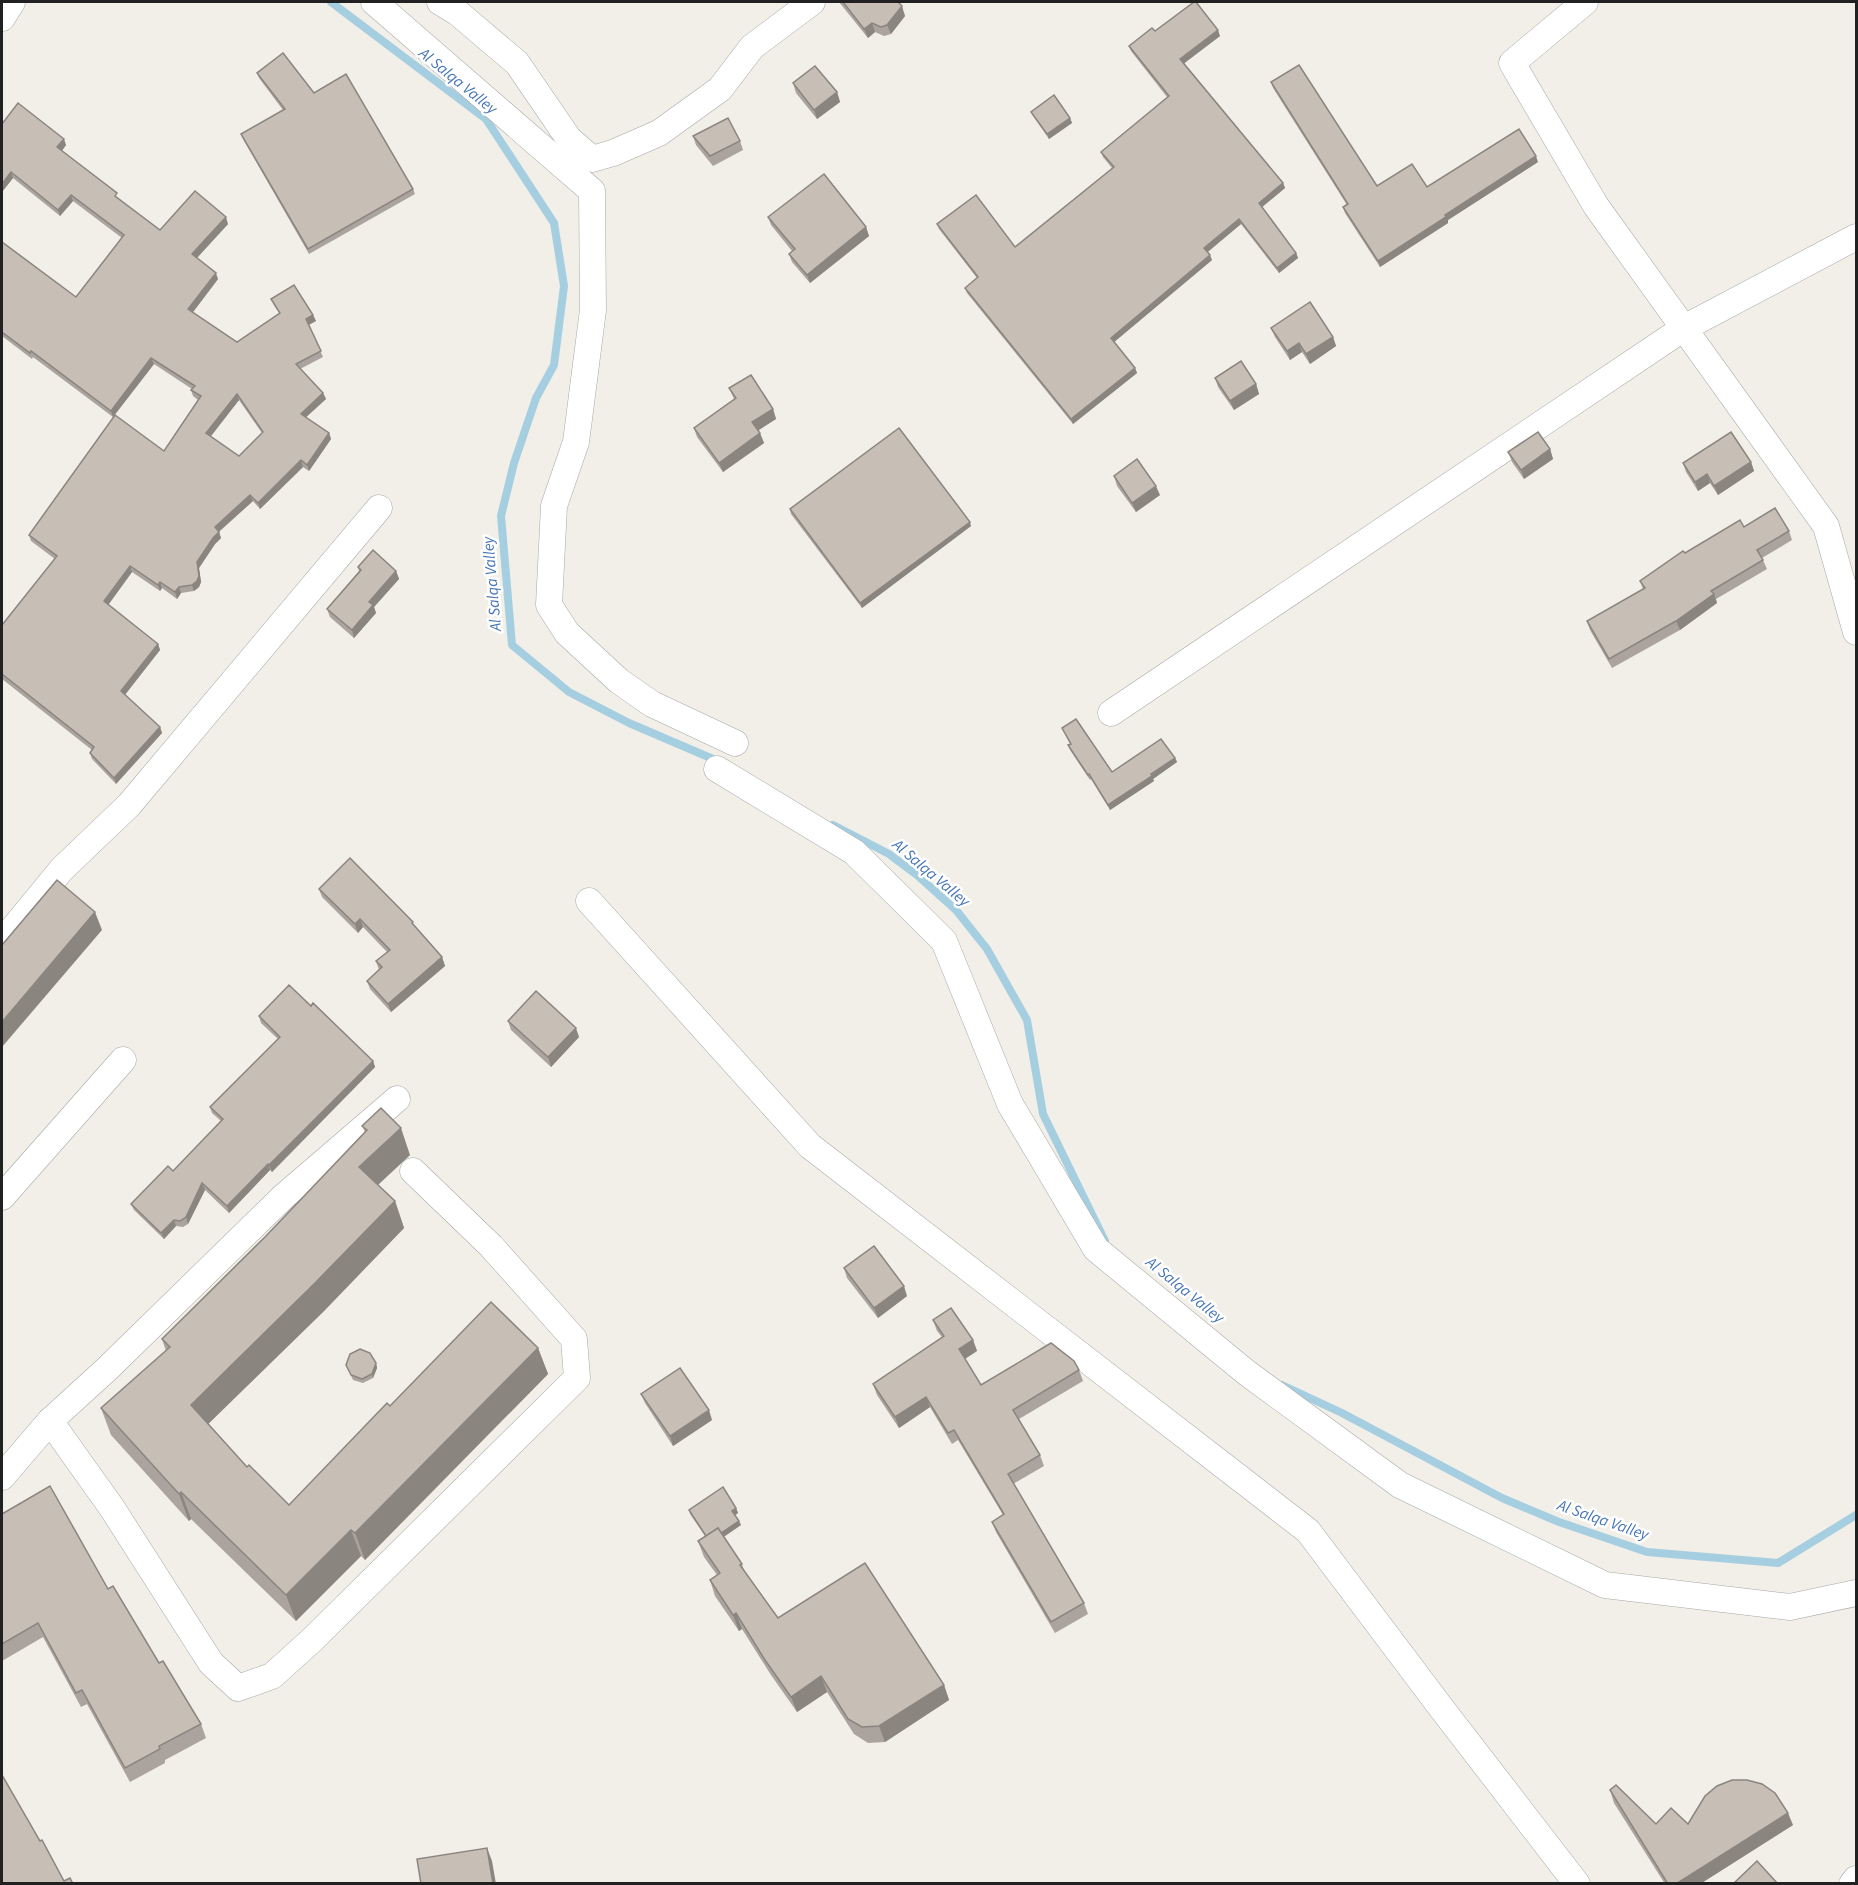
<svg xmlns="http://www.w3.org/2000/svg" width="1858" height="1885" viewBox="0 0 1858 1885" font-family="'Source Sans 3',sans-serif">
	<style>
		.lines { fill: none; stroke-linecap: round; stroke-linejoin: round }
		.stream { stroke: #a6cee1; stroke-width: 8 }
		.street-casing { stroke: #a8a8a8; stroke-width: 27 }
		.street { stroke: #fff; stroke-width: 26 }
		.wall { fill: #aba39d; fill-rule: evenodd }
		.shaded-wall { fill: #8b857f }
		.building { fill: #c7beb6; stroke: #8b857f; stroke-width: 1.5; fill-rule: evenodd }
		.labels { text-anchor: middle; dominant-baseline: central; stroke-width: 5; stroke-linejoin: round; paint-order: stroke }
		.water-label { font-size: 16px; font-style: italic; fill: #4776b6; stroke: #fff }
	</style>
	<rect width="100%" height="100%" fill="#f1efe7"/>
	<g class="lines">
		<g class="stream">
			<path d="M331,2L486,119L554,223L564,286L554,365L536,398L514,463L501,516L512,645L569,692L629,723L720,762"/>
			<path d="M833,825L889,854L917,875L956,910L987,949L1027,1020L1043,1114L1105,1241"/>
			<path d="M1282,1385L1342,1413L1502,1498L1559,1522L1647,1552L1778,1563L1856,1515"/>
		</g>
		<defs>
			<g id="street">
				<path d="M374,2L592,191L593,310L576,442L554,506L549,605L567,633L619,681L652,704L735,743"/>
				<path d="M440,2L458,13L517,63L569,139L592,159L613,153L659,133L720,89L752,47L812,2"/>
				<path d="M1585,2L1512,63L1596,206L1826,526L1856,632"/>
				<path d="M2,18L12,2"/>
				<path d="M1111,713L1684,328L1856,237"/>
				<path d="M717,769L854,852L944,941L1010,1104L1096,1249L1247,1373L1400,1485L1605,1585L1790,1607L1856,1593"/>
				<path d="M589,901L810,1146L1308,1531L1439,1705L1577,1884"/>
				<path d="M2,942L62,869L129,805L379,508"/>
				<path d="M2,1197L123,1060"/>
				<path d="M50,1421L112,1508L211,1663L238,1688L272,1676L312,1640L577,1378L574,1339L491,1246L413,1171"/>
				<path d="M2,1477L50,1421L107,1369L283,1197L397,1099"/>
				<path d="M1852,1884L1856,1879"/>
			</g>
		</defs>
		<use href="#street" class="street-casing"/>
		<use href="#street" class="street"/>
	</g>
	<g class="wall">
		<path d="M839,2H898L905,16L891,34L884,36L875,32L868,38Z"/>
		<path d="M1155,31L1220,36L1184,63L1283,183L1285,188L1262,207L1296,253L1298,258L1279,273L1241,224L1208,252L1212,260L1114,342L1135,368L1137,373L1073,424L967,293L965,288L977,278L939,229L937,224L1015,247L1112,168L1103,157L1101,152L1167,97L1131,51L1129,46Z"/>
		<path d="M257,73L314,93L413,189L415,194L309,254L243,139L241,134L283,110L259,78Z"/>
		<path d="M1271,82L1377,186L1427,187L1538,162L1448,220V223L1380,267L1345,213L1343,207L1347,205L1273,88Z"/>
		<path d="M793,83L837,92L840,102L817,119L796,93Z"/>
		<path d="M1031,112L1070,118L1072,123L1049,139L1033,116Z"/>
		<path d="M2,124L66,145L62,151L119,199L160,230L228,224L197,258L218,279L193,312L237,342L279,313L274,305L271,299L313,315L316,321L309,325L323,357L300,369L323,393L326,399L306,417L329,433L331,439L309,471L303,467L260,509L253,501L219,532L221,538L215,544L199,568L201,582L199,587L194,591L181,593L177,599L162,588L160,591L132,572L108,605L158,644L160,650L125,695L160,727L162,733L116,784L92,759L90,753L92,750L2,679V625L55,559L31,541L29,535L164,451L198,400L193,396L191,390L192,389L154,364L113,417L33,357L32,359L2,336V242L76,297L122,238L73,201L60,216L13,178L2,192ZM239,400L262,433L239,456L210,437Z"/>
		<path d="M693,136L740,141L743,150L713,166L696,145Z"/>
		<path d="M768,217L866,227L869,236L810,283L792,262L789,254L792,251L771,225Z"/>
		<path d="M1271,328L1333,337L1336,346L1310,364L1302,352L1290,360L1275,337Z"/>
		<path d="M1215,378L1256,384L1259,394L1234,410L1218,387Z"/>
		<path d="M729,388L773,409L776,419L758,430L764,443L723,472L697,437L694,428L734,399Z"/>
		<path d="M1550,449L1553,459L1524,479L1512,462L1508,452Z"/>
		<path d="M1751,462L1754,471L1718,495L1710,483L1698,491L1686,472L1683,463Z"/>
		<path d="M1114,476L1160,495L1136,512L1117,486Z"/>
		<path d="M790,509L971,526L862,608L791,514Z"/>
		<path d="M1744,527L1789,531L1792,540L1762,558L1767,569L1716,599L1717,603L1680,630L1612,668L1590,630L1587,621L1643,589L1640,581L1685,553Z"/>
		<path d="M358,567L396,571L399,579L374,607L376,613L354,638L330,617L327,609L359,571Z"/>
		<path d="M1062,728L1112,772L1175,758L1177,762L1153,779L1154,781L1110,810L1091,779L1090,780L1070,750L1068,745L1070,744Z"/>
		<path d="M319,889L415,927L442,957L445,966L391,1012L370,989L367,981L379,970L376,961L387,952L363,927L358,933L322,897Z"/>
		<path d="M311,1006L373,1061L375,1067L272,1172L270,1170L229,1213L205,1190L188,1224L183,1227L176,1226L164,1239L134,1210L131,1204L173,1171L221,1121L212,1113L210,1107L278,1039L261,1023L259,1016Z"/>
		<path d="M508,1021L579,1037L551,1067L511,1030Z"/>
		<path d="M362,1126L410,1155L378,1185L395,1201L404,1228L324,1311L208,1424L247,1467L289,1505L390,1406L538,1348L548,1374L365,1560L361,1556L296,1621L191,1519L189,1521L111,1435L101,1408L166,1351L162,1339L265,1237L365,1132Z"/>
		<path d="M844,1268L907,1296L878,1318L847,1278Z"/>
		<path d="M933,1320L973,1340L977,1351L965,1359L981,1385L1079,1370L1083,1381L1019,1419L1040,1455L1044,1466L1013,1484L1084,1603L1088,1614L1055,1633L996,1532L992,1522L1003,1515L958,1440L952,1444L930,1407L899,1428L877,1395L873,1384L942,1337L937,1331Z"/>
		<path d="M376,1363L377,1368L373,1378L363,1383L353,1380L346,1365Z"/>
		<path d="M641,1394L712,1420L673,1446L645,1403Z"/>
		<path d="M736,1508L738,1513L735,1515L741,1525L724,1537L742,1564L744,1571L778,1618L944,1685L949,1700L885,1742L868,1743L854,1734L827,1692L797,1712L771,1675L742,1629L739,1631L715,1596L710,1580L717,1575L704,1557L698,1541L705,1536L690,1514L689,1510Z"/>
		<path d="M2,1514L108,1589L201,1724L206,1738L165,1760V1763L130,1782L87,1704L81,1707L43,1637L2,1661Z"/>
		<path d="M1610,1790L1656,1824L1793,1825L1700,1884H1665L1614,1803Z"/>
	</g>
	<g class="shaded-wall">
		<path d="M902,6L905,16L891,34L887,25Z"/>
		<path d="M872,23L875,32L868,38L864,29Z"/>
		<path d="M1218,30L1220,36L1182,65L1180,59Z"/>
		<path d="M837,92L840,102L817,119L814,110Z"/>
		<path d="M1070,118L1072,123L1049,139L1047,134Z"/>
		<path d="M64,139L66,145L60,153L57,147Z"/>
		<path d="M1536,156L1538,162L1448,220V223L1380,267L1378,261L1445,215Z"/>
		<path d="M11,172L13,178L2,192V184Z"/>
		<path d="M1283,183L1285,188L1261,208L1259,203Z"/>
		<path d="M71,195L73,201L60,216L58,210Z"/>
		<path d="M226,217L228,224L194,261L192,254Z"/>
		<path d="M1239,219L1241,224L1206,253L1204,248Z"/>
		<path d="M866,227L869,236L810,283L807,275Z"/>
		<path d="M1296,253L1298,258L1279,273L1277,268Z"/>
		<path d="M1210,255L1212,260L1113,343L1111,338Z"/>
		<path d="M216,273L218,279L190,316L188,309Z"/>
		<path d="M313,315L316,321L308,325L306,319Z"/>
		<path d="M1333,337L1336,346L1310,364L1306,354Z"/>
		<path d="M1299,343L1302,352L1290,360L1287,351Z"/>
		<path d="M151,358L154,364L113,417L111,411Z"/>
		<path d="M1135,368L1137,373L1073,424L1071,419Z"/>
		<path d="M1256,384L1259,394L1234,410L1230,401Z"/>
		<path d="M323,393L326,399L303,420L301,414Z"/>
		<path d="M237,394L239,400L208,440L206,433Z"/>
		<path d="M773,409L776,419L756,432L752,422Z"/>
		<path d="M329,433L331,439L309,471L307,465Z"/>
		<path d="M760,433L764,443L723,472L719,463Z"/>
		<path d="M1550,449L1553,459L1524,479L1521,470Z"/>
		<path d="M301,460L303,467L260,509L258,503Z"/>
		<path d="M1751,462L1754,471L1718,495L1714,486Z"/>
		<path d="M1707,474L1710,483L1698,491L1695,482Z"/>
		<path d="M1156,486L1160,495L1136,512L1132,503Z"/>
		<path d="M250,495L253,501L217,533L215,527Z"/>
		<path d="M970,522L971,526L862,608L860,603Z"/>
		<path d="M219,532L221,538L215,544L199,568L201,582L199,587L194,591L192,585L197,562L213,538Z"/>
		<path d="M130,566L132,572L106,608L104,601Z"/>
		<path d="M396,571L399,579L374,607L376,613L354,638L352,630L369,602Z"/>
		<path d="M160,582L162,588L160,591L158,585Z"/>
		<path d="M179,587L181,593L177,599L175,592Z"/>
		<path d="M1714,594L1717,603L1680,630L1676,621Z"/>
		<path d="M158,644L160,650L123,697L121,691Z"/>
		<path d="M160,727L162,733L116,784L114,778Z"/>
		<path d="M1175,758L1177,762L1153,779L1154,781L1110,810L1108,805Z"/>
		<path d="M95,912L102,930L2,1047V1022Z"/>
		<path d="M360,919L363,927L358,933L355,924Z"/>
		<path d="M442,957L445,966L391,1012L388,1004Z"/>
		<path d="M576,1028L579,1037L551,1067L548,1057Z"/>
		<path d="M373,1061L375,1067L272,1172L269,1165Z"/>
		<path d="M401,1128L410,1155L369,1193L359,1167Z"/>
		<path d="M268,1164L270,1170L229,1213L227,1206Z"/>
		<path d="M202,1183L205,1190L188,1224L186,1217Z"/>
		<path d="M395,1201L404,1228L324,1311L201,1431L191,1405Z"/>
		<path d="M174,1220L176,1226L164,1239L161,1233Z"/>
		<path d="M904,1286L907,1296L878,1318L874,1308Z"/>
		<path d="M973,1340L977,1351L963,1360L959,1349Z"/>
		<path d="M538,1348L548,1374L365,1560L355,1533Z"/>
		<path d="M376,1363L377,1368L373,1378L372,1374Z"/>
		<path d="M926,1397L930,1407L899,1428L895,1417Z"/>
		<path d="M709,1410L712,1420L673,1446L670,1436Z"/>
		<path d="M181,1492L191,1519L189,1521L179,1494Z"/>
		<path d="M736,1508L738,1513L734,1516L732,1511Z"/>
		<path d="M739,1521L741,1525L711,1545L709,1540Z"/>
		<path d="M351,1530L361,1556L296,1621L286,1595Z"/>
		<path d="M736,1613L742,1629L739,1631L733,1615Z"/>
		<path d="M821,1676L827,1692L797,1712L791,1697Z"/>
		<path d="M944,1685L949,1700L885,1742L879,1726Z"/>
		<path d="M1788,1813L1793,1825L1700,1884H1676Z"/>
		<path d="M487,1848L492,1861L496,1884H493Z"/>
	</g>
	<g class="building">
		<path d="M843,2H898L902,6L887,25L881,27L872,23L864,29Z"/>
		<path d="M1194,2H1196L1218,30L1180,59L1283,183L1259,203L1296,253L1277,268L1239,219L1204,248L1210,255L1111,338L1135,368L1071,419L965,288L978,277L937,224L976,195L1015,247L1114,167L1101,152L1169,96L1129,46L1152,28L1155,31Z"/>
		<path d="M283,53L314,93L346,74L413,189L308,249L241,134L285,109L257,73Z"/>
		<path d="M1299,65L1377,186L1412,164L1427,187L1519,129L1536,156L1445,215L1446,217L1378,261L1343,207L1348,204L1271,82Z"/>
		<path d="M815,66L837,92L814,110L793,83Z"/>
		<path d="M1054,95L1070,118L1047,134L1031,112Z"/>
		<path d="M18,103L64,139L57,147L117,193L115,196L160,230L195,191L226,217L192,254L216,273L188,309L237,342L280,313L271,299L294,285L313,315L306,319L321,351L296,364L323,393L301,414L329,433L307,465L301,460L258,503L250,495L215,527L219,532L213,538L197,562L199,576L197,581L192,585L179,587L175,592L160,582L158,585L130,566L104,601L158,644L121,691L160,727L114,778L90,753L94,747L2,674V625L57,556L29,535L115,415L164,451L201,396L191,390L195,386L151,358L111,411L31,351L30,353L2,332V242L76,297L124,235L71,195L58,210L11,172L2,184V124ZM237,394L263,432L239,456L206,433Z"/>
		<path d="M728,118L740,141L710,156L693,136Z"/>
		<path d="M824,174L866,227L807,275L789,254L795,249L768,217Z"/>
		<path d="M1310,302L1333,337L1306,354L1299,343L1287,351L1271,328Z"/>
		<path d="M1241,361L1256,384L1230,401L1215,378Z"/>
		<path d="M751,375L773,409L752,422L760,433L719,463L694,428L736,398L729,388Z"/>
		<path d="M899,428L970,522L860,603L790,509Z"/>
		<path d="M1538,432L1550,449L1521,470L1508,452Z"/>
		<path d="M1731,432L1751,462L1714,486L1707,474L1695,482L1683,463Z"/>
		<path d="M1137,459L1156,486L1132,503L1114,476Z"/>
		<path d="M1775,508L1789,531L1757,550L1763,560L1711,591L1714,594L1676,621L1609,659L1587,621L1645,588L1640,581L1683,551L1685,553L1740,520L1744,527Z"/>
		<path d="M373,550L396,571L369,602L373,605L352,630L327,609L361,570L358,567Z"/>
		<path d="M1076,719L1112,772L1161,739L1175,758L1151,774L1152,776L1108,805L1089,774L1088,775L1068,745L1071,744L1062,728Z"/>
		<path d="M350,858L413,922L412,923L442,957L388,1004L367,981L382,967L376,961L390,950L360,919L355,924L319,889Z"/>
		<path d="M57,880L95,912L2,1022V945Z"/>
		<path d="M289,985L311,1006L313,1003L373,1061L269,1165L268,1164L227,1206L202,1183L186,1217L180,1221L174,1220L161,1233L131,1204L168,1166L173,1171L223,1119L210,1107L280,1037L259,1016Z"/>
		<path d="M536,991L576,1028L548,1057L508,1021Z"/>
		<path d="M381,1108L401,1128L359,1167L395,1201L314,1284L191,1405L247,1467L249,1465L289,1505L387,1403L390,1406L491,1302L538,1348L355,1533L351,1530L286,1595L181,1492L179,1494L101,1408L170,1347L162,1339L265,1237L367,1130L362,1126Z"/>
		<path d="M874,1246L904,1286L874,1308L844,1268Z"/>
		<path d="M951,1308L973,1340L959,1349L981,1385L1051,1343L1074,1361L1079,1370L1013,1410L1040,1455L1008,1474L1084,1603L1051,1622L992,1522L1004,1514L954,1430L948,1433L926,1397L895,1417L873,1384L944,1336L933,1320Z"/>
		<path d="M360,1349L370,1353L376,1363L372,1374L362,1379L351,1375L346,1365L350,1354Z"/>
		<path d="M680,1368L709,1410L670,1436L641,1394Z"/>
		<path d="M50,1486L108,1589L113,1586L159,1663L163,1661L201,1724L159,1746L160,1749L125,1768L82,1690L76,1693L38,1623L2,1644V1514Z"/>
		<path d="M723,1487L736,1508L732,1511L739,1521L721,1533L718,1528L706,1536L689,1510Z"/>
		<path d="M718,1528L742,1564L740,1565L778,1618L865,1563L944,1685L879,1726L862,1727L848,1719L821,1676L791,1697L765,1660L736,1613L733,1615L710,1580L720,1573L698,1541Z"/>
		<path d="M2,1775L40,1841L42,1840L64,1881L70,1878L73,1884H2Z"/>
		<path d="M1732,1780H1747L1762,1784L1775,1793L1788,1813L1676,1884H1668L1610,1790L1616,1785L1656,1824L1671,1808L1688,1824L1705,1796L1717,1786Z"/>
		<path d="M487,1848L493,1884H421L417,1859Z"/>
		<path d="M1757,1861L1778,1884H1733Z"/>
	</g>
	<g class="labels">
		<g class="water-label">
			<text transform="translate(458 81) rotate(39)">Al Salqa Valley</text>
			<text transform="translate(492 584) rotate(-95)">Al Salqa Valley</text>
			<text transform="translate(931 873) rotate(40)">Al Salqa Valley</text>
			<text transform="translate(1185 1290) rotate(39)">Al Salqa Valley</text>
			<text transform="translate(1603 1520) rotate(19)">Al Salqa Valley</text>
		</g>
	</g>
	<rect width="1858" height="1885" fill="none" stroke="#212121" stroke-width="6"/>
</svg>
